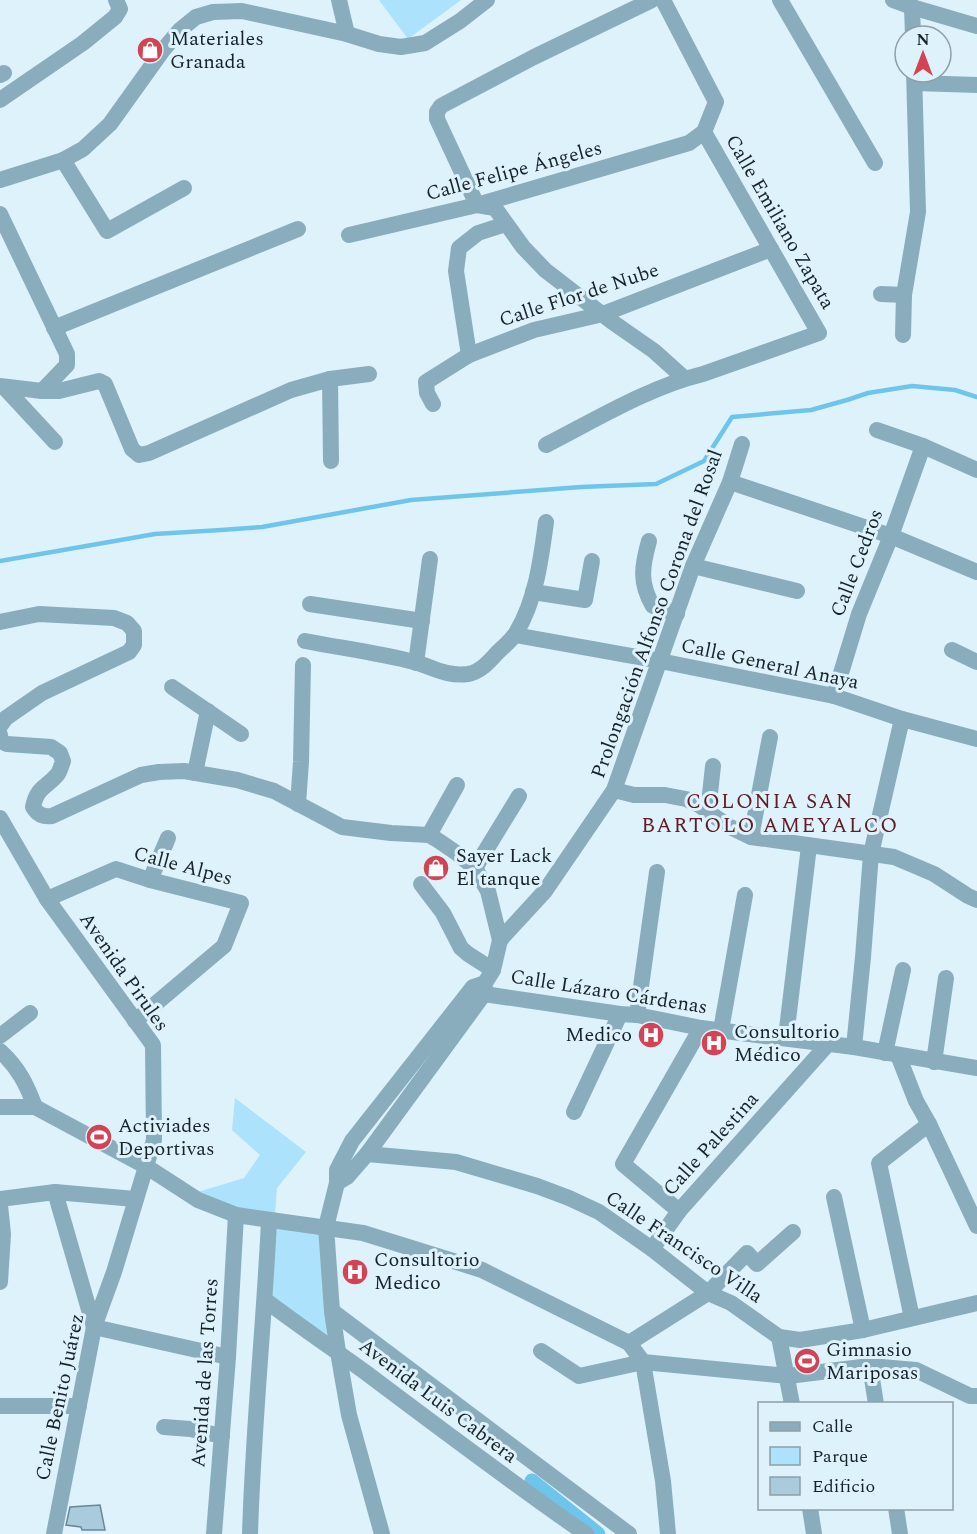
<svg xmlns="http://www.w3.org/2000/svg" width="977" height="1534" viewBox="0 0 977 1534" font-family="Spectral,serif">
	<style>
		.green { fill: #ace2fb }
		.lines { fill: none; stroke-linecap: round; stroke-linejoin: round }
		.stream { stroke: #6ec5eb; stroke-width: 4.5 }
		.canal { stroke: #6ec5eb; stroke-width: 15 }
		.building { fill: #aacbdb; stroke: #688896; stroke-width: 1.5 }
		.minor { stroke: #8aadbd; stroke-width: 16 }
		.labels { text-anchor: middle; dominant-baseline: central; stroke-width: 6; stroke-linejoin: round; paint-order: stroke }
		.poi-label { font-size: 20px; fill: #172329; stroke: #def2fc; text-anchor: start }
		.street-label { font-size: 20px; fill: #172329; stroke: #def2fc }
		.neighbourhood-label { font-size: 21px; letter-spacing: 1.5px; fill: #621c24; stroke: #def2fc }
	</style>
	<rect width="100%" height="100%" fill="#def2fc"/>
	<g class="green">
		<path d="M379,0H461L408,39Z"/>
		<path d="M235,1098L306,1152L277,1188L275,1215L240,1210L198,1192L244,1178L260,1155L232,1130Z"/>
		<path d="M274,1225L322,1232L331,1342L270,1296Z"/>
	</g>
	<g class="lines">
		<path class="stream" d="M0,561L155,534L221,530L262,527L411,500L581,487L656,484L704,461L732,417L811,410L847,400L868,393L912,386L955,390L977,397"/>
		<path class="canal" d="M532,1481L598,1534"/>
	</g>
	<path class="building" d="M100,1505L105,1530H82L81,1527L66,1525L70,1507Z"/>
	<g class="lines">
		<g class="minor">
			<path d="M339,0L347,34"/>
			<path d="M652,0L534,57L441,106L437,112V119L477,205L495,208L523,247L545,270L611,321L654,351L684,378"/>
			<path d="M780,0L875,163"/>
			<path d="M893,0L912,7L977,26"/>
			<path d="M912,7L913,36"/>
			<path d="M0,75L4,73"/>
			<path d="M915,83L977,85"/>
			<path d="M0,100L83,43L115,17L120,9L116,0"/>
			<path d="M63,160L107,231L184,188"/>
			<path d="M0,180L63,160L83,149L110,124L163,50L180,30L196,17L213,12L242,11L347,34L379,44L401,47L425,43L460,21L487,0"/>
			<path d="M0,214L67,354V365L42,391"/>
			<path d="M349,235L477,205L689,143L704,132L716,102L663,0"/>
			<path d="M881,294L904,295"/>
			<path d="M54,328L298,229"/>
			<path d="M903,335L904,295L918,212L914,72"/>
			<path d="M469,355L456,271L459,248L478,233L506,224"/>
			<path d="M330,379L331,461"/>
			<path d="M0,386L42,391H59L99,381L105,384L132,449L139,455L149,453L291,390L330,379L369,374"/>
			<path d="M4,387L55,442"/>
			<path d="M433,404L427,393L426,382L469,355L534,330L603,314L771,249"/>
			<path d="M877,430L923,446L977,470"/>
			<path d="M546,445C595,420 649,387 703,374L819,333L704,132"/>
			<path d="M730,482L891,536L977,572"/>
			<path d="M649,541C642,566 639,583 653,606L677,614"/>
			<path d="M693,566L797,591"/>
			<path d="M533,592L585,600L592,561"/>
			<path d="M310,604L422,621"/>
			<path d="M0,622L39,614L114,618L127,623L134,631V645L129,652L42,693L6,718L0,726"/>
			<path d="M515,635L660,661L834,696L902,719L977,739"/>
			<path d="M305,641C341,648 379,653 414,662C433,667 446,677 468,674C480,672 489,662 497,653C503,647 511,641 516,633C536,600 541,559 546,522"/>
			<path d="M952,650L977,662"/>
			<path d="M416,663L430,559"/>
			<path d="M172,687L241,734"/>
			<path d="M834,696L859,614L891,536L923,446"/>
			<path d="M0,735L1,741L7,744L51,747L60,753L63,761C61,766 60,772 57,775C46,788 37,787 33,807C38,815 43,817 52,816L141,775L159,772L184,771L237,780L274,791L342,827L391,833L429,835L436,839L458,854L475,868L488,891L500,940L493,970L485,983L484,994L367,1154L347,1177L337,1183"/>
			<path d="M195,773L208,711"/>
			<path d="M614,790L634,795H665L686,799L699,805L728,826L751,837L894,857L934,874L968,896L977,900"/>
			<path d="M298,804L301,762L303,665"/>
			<path d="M708,812L713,766"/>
			<path d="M0,818L47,899L153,1045L154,1140L114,1272L94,1327L54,1534"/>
			<path d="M429,835L457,785"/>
			<path d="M751,837L770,737"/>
			<path d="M475,868L519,796"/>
			<path d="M150,880L168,838"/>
			<path d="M421,884L443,913L461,948L468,954L493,970"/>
			<path d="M47,899L116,869L150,880L241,903L224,946L135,1021"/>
			<path d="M500,940L545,891L614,790L693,566L730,482L742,444"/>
			<path d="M475,988L484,994L620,1014L637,1015L701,1028L854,1047L977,1068"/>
			<path d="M637,1015L657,872"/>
			<path d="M721,1030L745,895"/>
			<path d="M0,1036L30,1013"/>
			<path d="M786,1037L809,846"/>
			<path d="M854,1047L863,957L871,854L902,719"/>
			<path d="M0,1051C18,1067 27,1085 35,1107"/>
			<path d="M885,1053L903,970"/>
			<path d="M898,1055L916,1101L929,1124L977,1226"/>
			<path d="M934,1062L946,978"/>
			<path d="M0,1107H35L147,1167L198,1200L236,1215L363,1233L482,1270L629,1343L643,1362L663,1481L668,1534"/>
			<path d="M574,1112L620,1014"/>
			<path d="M367,1154L456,1162L537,1186L569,1198L599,1212L652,1249L708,1293L731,1303L779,1337L800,1340L863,1330L977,1303"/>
			<path d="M55,1192L94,1327L228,1357"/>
			<path d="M834,1197L863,1330"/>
			<path d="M0,1199L55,1192L135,1199"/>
			<path d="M0,1205L3,1234L0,1282"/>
			<path d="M679,1211L623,1164L701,1028"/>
			<path d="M652,1249L679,1211L828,1044"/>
			<path d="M265,1300C298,1325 332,1348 365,1372C438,1427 511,1482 586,1534"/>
			<path d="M332,1311L629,1534"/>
			<path d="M912,1318L879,1163L929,1124"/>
			<path d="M779,1337L792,1404"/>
			<path d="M629,1343L708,1293L747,1253L757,1264L793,1232"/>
			<path d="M541,1351L579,1376L643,1362L788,1376L870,1366L916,1370L970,1396H977"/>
			<path d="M870,1366L876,1404"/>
			<path d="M0,1406H79"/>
			<path d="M164,1427L190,1429L222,1436"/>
			<path d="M810,1508L814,1534"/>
			<path d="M896,1508L900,1534"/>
			<path d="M214,1534L228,1357L236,1215"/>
			<path d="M250,1534C253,1429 264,1325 269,1221"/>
			<path d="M382,1534L349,1415L338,1352L332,1311L326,1227L337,1183V1170L352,1141L466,996L473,987L485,983"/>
		</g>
	</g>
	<defs>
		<symbol id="shop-disc" viewBox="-11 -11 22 22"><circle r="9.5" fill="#d34353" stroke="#def2fc"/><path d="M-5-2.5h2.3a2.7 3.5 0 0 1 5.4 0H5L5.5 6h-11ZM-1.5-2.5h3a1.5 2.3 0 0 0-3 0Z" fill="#fff"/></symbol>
		<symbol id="hospital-disc" viewBox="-11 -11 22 22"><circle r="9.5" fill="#d34353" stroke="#def2fc"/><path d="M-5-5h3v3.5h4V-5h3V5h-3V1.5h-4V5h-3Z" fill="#fff"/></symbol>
		<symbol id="stadium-disc" viewBox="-11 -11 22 22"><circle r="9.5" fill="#d34353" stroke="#def2fc"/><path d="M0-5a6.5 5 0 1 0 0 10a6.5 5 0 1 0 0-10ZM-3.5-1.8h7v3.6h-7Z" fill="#fff"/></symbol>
	</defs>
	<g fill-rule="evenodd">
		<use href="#shop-disc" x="135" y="35" width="30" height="30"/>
		<use href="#shop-disc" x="421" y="853" width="30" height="30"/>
		<use href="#hospital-disc" x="636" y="1020" width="30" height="30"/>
		<use href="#hospital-disc" x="699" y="1028" width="30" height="30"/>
		<use href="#stadium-disc" x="84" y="1122" width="30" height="30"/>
		<use href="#hospital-disc" x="340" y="1257" width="30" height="30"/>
		<use href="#stadium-disc" x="792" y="1346" width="30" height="30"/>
	</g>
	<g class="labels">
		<g class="poi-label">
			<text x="170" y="39">Materiales<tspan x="170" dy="23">Granada</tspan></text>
			<text x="456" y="856">Sayer Lack<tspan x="456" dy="23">El tanque</tspan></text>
			<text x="734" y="1032">Consultorio<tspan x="734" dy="23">Médico</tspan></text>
			<text x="632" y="1035" text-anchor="end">Medico</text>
			<text x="118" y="1126">Activiades<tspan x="118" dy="23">Deportivas</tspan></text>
			<text x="374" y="1260">Consultorio<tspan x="374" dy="23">Medico</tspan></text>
			<text x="826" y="1350">Gimnasio<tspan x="826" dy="23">Mariposas</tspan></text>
		</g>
		<g class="street-label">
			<text transform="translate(514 171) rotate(-15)">Calle Felipe Ángeles</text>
			<text transform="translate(780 222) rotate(60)">Calle Emiliano Zapata</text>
			<text transform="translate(579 295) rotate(-18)">Calle Flor de Nube</text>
			<text transform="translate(857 563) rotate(-69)">Calle Cedros</text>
			<text transform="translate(657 614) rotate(-70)">Prolongación Alfonso Corona del Rosal</text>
			<text transform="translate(770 664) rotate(12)">Calle General Anaya</text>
			<text transform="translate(183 866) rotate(15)">Calle Alpes</text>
			<text transform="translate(124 972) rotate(55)">Avenida Pirules</text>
			<text transform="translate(609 992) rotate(9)">Calle Lázaro Cárdenas</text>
			<text transform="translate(711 1144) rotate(-48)">Calle Palestina</text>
			<text transform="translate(684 1247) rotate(34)">Calle Francisco Villa</text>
			<text transform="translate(205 1373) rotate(-86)">Avenida de las Torres</text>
			<text transform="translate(60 1397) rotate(-78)">Calle Benito Juárez</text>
			<text transform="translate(438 1401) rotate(37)">Avenida Luis Cabrera</text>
		</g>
		<g class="neighbourhood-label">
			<text x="770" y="802">COLONIA SAN<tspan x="770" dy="24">BARTOLO AMEYALCO</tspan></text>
		</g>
	</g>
	<rect x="758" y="1402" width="195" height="108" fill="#def2fc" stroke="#8e9fa8" stroke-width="1.5"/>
	<rect x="770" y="1422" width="30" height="9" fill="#8aadbd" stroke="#8e9fa8" stroke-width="1.5"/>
	<text x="812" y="1432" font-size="18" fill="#172329">Calle</text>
	<rect x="770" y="1447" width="30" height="18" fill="#ace2fb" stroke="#8e9fa8" stroke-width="1.5"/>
	<text x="812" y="1462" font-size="18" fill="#172329">Parque</text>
	<rect x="770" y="1477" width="30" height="18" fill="#aacbdb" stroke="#8e9fa8" stroke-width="1.5"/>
	<text x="812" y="1492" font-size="18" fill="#172329">Edificio</text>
	<g transform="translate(923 54)"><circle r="28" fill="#def2fc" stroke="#8e9fa8" stroke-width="1.5"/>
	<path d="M0-4.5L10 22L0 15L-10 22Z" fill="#d34353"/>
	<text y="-9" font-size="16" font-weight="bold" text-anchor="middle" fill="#172329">N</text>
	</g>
</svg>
